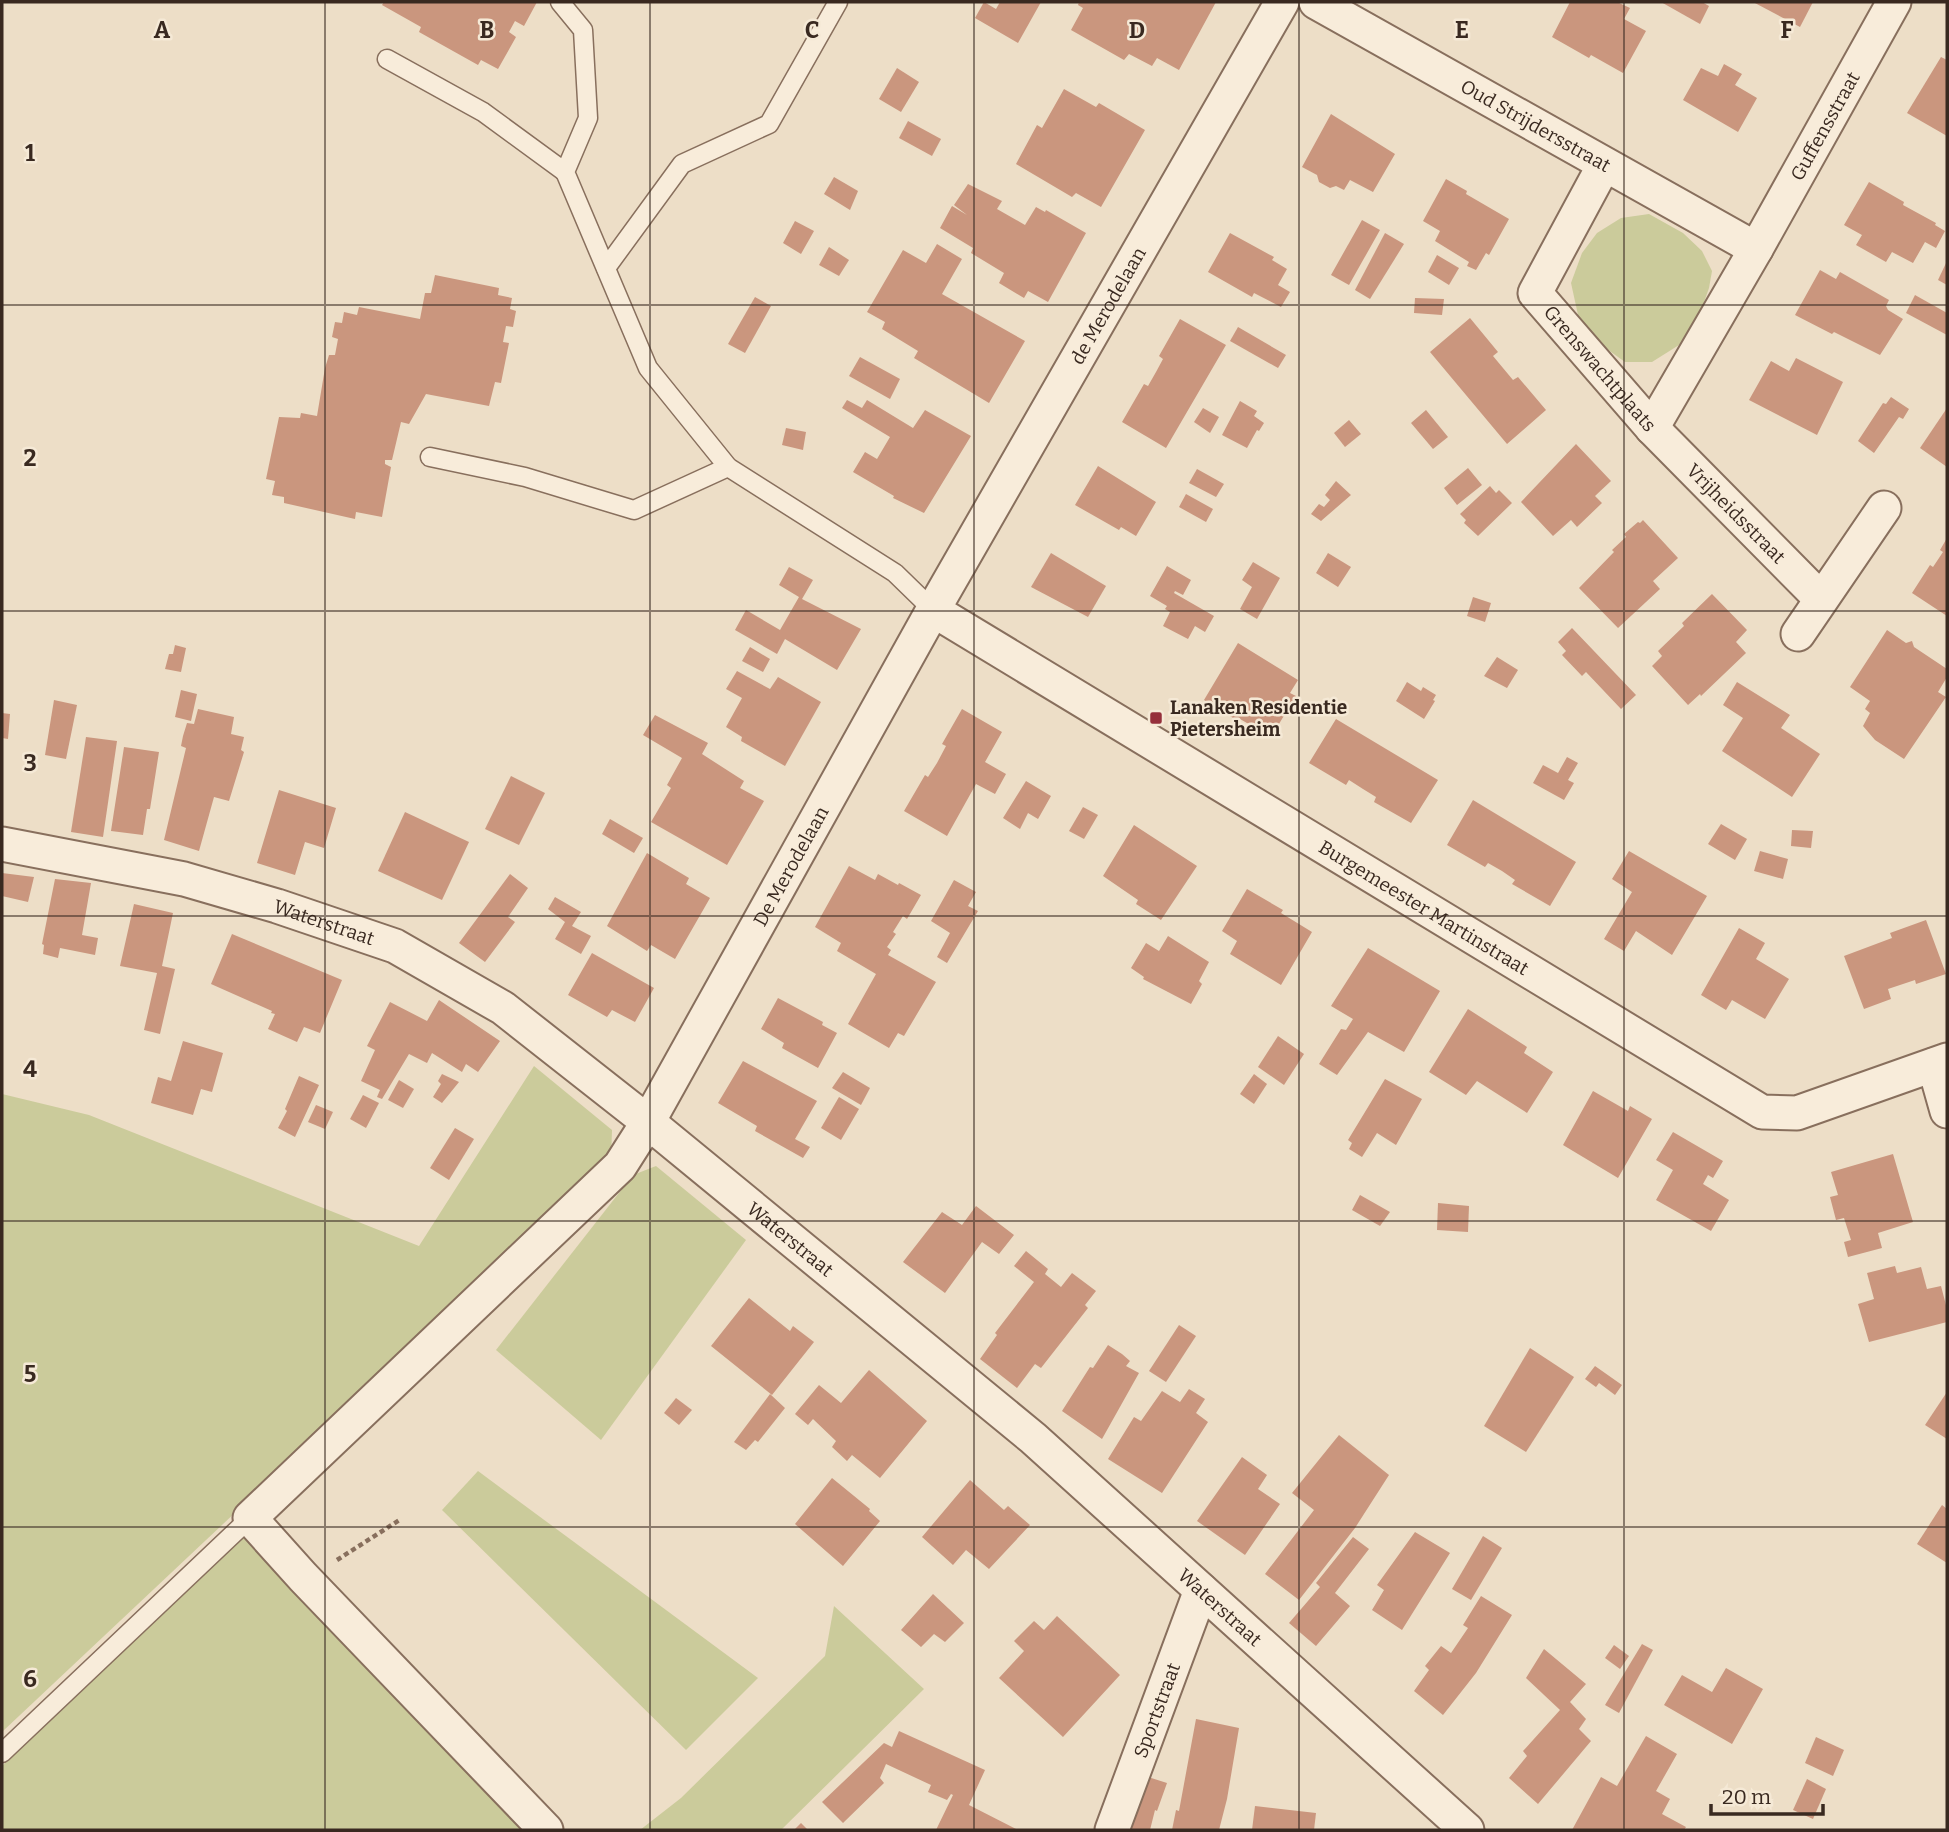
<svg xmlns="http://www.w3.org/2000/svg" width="1949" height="1832" viewBox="0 0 1949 1832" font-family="Bitter,serif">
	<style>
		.green { fill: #cbcb9b }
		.building { fill: #ca967e }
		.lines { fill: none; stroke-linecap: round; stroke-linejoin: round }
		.lane-casing { stroke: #886f5d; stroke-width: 21 }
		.street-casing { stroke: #886f5d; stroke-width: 37 }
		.path { stroke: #886f5d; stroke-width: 4.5; stroke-dasharray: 5 3.5; stroke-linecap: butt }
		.lane { stroke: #f8ecda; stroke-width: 18 }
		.street { stroke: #f8ecda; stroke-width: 33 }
		.grid { fill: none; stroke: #392920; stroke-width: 2; stroke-opacity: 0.55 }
		.poi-dot { fill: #952f3b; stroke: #f5e9d6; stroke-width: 2.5 }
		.labels { text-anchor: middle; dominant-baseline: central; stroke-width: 5; stroke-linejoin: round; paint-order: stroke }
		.street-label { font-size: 19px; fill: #392920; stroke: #f5e9d6 }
		.poi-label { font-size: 19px; font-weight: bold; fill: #392920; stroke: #f5e9d6; text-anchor: start }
		.grid-label { font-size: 23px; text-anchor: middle; font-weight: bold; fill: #392920; stroke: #f5e9d6; stroke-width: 5; stroke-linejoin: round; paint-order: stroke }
	</style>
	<rect width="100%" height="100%" fill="#eddec7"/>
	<g class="green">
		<path d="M1649,214L1683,233L1702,251L1712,271L1709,288L1697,322L1679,345L1652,362H1625L1600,344L1578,315L1571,283L1582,253L1597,233L1621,218Z"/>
		<path d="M534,1066L612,1130L611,1159L2,1732V1094L89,1115L419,1246Z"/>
		<path d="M656,1166L746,1240L601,1440L496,1350L633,1175Z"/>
		<path d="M478,1471L758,1678L686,1750L442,1510Z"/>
		<path d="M245,1533L524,1830H2V1766Z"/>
		<path d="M834,1606L924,1689L781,1830H640L681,1798L825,1656Z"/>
	</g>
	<g class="building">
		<path d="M384,2H537L524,26L515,21L509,32L516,37L498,69L481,60L478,65L419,32L421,27L382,5Z"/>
		<path d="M984,2L996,9L1000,2H1041L1018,43L975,18Z"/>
		<path d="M1079,2H1216L1179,70L1157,58L1152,66L1129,54L1124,60L1071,30L1083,8L1078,5Z"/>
		<path d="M1570,2H1617L1630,8L1624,19L1646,31L1623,73L1591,55L1589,58L1552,37Z"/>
		<path d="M1661,2H1702L1709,6L1700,24Z"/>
		<path d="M1753,2H1813L1800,27Z"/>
		<path d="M1941,57L1947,60V136L1907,113Z"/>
		<path d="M1724,64L1742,74L1735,85L1757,98L1738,132L1683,100L1701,68L1718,76Z"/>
		<path d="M897,68L919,82L901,112L879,99Z"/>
		<path d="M1064,89L1096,107L1099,103L1145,130L1101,207L1076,193L1072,197L1016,164L1037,125L1042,128Z"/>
		<path d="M1331,114L1395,154L1373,192L1350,180L1344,190L1336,186L1330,188L1319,182L1317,175L1302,167Z"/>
		<path d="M908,121L941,139L932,156L899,138Z"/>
		<path d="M834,177L858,191L850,210L824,194Z"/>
		<path d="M1446,179L1467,191L1466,194L1509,219L1489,255L1486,253L1476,270L1467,266L1469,262L1435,241L1440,231L1423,221Z"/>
		<path d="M1869,182L1904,202L1903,205L1936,223L1935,225L1945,231L1936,248L1925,242L1913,263L1892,252L1886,262L1856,245L1862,235L1844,225Z"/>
		<path d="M968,184L1002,201L997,209L1025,225L1036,207L1045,212L1046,210L1086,233L1048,302L1028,291L1024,298L999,283L1004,273L971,253L973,248L940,228L952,206L967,215L954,205Z"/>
		<path d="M1362,220L1380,230L1349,285L1331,275Z"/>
		<path d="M795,221L814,231L801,254L783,243Z"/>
		<path d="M1230,233L1274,257L1272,260L1287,269L1278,285L1290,292L1281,307L1254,293L1252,297L1208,272Z"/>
		<path d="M1385,233L1404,244L1370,299L1355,290Z"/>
		<path d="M937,244L962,259L942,294L1025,341L989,403L914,358L918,351L882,329L885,322L867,312L903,250L926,263Z"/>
		<path d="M829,247L849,260L839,276L819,265Z"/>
		<path d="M1437,255L1459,268L1449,285L1428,272Z"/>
		<path d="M1947,261V285L1938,280Z"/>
		<path d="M1820,270L1836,279L1840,272L1889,300L1886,306L1888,310L1903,319L1880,355L1834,332L1832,334L1795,315Z"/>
		<path d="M435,275L499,288L498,295L512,298L510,309L516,311L513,327L506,326L503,342L509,343L501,383L495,382L489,406L426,394L409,424L401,422L392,460H385V464L391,467L382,517L356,512L355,519L284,503V497L272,495L275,481L266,479L279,417L300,418L301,413L317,416L325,368L329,355H335L338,339L332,337L335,322L342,323L344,312L357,315L359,307L420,319L425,293H431Z"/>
		<path d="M1915,295L1947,313V335L1906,313Z"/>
		<path d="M755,297L771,306L745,353L728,344Z"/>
		<path d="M1415,298L1444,299L1442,315L1414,313Z"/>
		<path d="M1470,318L1498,352L1493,356L1513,380L1518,377L1546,410L1507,444L1430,352Z"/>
		<path d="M1180,319L1226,345L1166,448L1122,422L1144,384L1148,386L1156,372L1163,359L1159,356Z"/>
		<path d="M1238,327L1286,355L1278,368L1230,341Z"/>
		<path d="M860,357L900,379L890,399L849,376Z"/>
		<path d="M1796,358L1843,382L1817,435L1749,400L1771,361L1789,371Z"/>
		<path d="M1891,397L1909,409L1903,419L1899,417L1874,453L1858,441L1883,403L1886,404Z"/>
		<path d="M847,400L862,408L867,400L913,428L925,410L971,436L924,513L893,498L894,496L853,472L865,452L877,459L890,437L842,408Z"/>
		<path d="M1240,401L1257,411L1254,416L1264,423L1259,431L1257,430L1247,448L1222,435Z"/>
		<path d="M1203,408L1219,417L1210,433L1194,422Z"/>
		<path d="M1947,408V467L1920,448Z"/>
		<path d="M1426,410L1448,437L1433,449L1411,423Z"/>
		<path d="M1349,420L1361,434L1345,447L1334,433Z"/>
		<path d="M786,428L806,432L803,450L782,445Z"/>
		<path d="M1576,444L1611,481L1595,496L1602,503L1577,527L1571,520L1553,536L1521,502Z"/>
		<path d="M1098,466L1156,502L1136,536L1121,527L1119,530L1075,505Z"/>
		<path d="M1468,468L1482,485L1457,505L1444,488Z"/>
		<path d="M1197,469L1224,484L1216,497L1189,483Z"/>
		<path d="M1336,481L1351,495L1321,521L1311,514L1319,504L1324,507L1330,500L1325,495Z"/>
		<path d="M1490,486L1496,493L1499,490L1512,503L1478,536L1464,523L1466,520L1460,514Z"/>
		<path d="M1186,494L1213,509L1206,522L1179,507Z"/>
		<path d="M1643,520L1678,558L1653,581L1660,589L1618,628L1579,588L1614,552L1612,550L1626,537L1624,534L1638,522L1640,523Z"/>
		<path d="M1947,538V616L1912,593L1930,565L1933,567L1943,552L1940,550Z"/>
		<path d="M1051,553L1106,586L1088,617L1031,587Z"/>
		<path d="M1328,553L1351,567L1338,587L1316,573Z"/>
		<path d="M1253,562L1280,578L1257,619L1240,609L1252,587L1242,580Z"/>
		<path d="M1167,566L1191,580L1183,595L1175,591L1174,593L1214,616L1205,632L1195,626L1188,639L1163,626L1170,612L1165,609L1167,606L1150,596Z"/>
		<path d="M789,567L813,580L802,599L861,629L837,670L785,639L777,654L735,630L746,610L780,630L799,597L779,585Z"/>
		<path d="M1712,594L1747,630L1736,642L1746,653L1701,696L1700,694L1688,705L1652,666L1662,656L1658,651L1684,626L1682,623Z"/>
		<path d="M1473,597L1491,603L1485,622L1467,616Z"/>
		<path d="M1572,628L1636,695L1621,709L1586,672L1582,676L1562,655L1566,651L1558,642Z"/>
		<path d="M1887,630L1906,643L1912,641L1914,647L1947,669V677L1938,692L1946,697L1904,759L1875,740L1863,726L1870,713L1865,709L1870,701L1850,687Z"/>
		<path d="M1238,643L1298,680L1290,693L1296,696L1271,737L1240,719L1238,721L1204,700Z"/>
		<path d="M175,645L186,648L181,672L165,669L169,654H173Z"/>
		<path d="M750,647L770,659L763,672L742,661Z"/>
		<path d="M1497,657L1518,670L1507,688L1484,676Z"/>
		<path d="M737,671L770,689L778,677L821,702L785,766L741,741L742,737L726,727L742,698L726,689Z"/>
		<path d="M1407,682L1421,691L1423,687L1436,695L1433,700L1435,701L1424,719L1396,701Z"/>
		<path d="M1737,682L1790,715L1781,728L1820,754L1792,797L1722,751L1743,718L1723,705Z"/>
		<path d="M181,690L197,694L191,721L175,717Z"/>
		<path d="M54,700L77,705L66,759L45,755Z"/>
		<path d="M198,709L234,717L231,734L244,737L241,750L244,752L229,801L214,797L199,851L164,840L186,748L181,746L183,736L187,723L194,724Z"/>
		<path d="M962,709L1002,732L985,762L1006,774L995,794L976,784L947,836L904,811L925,775L928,777L937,763L946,746L942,744Z"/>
		<path d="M2,713L10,714L8,739L2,738Z"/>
		<path d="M655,715L708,743L702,754L744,781L740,788L764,801L727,865L651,822L671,788L667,785L682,758L643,735Z"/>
		<path d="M1336,719L1438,780L1411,823L1374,802L1376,797L1363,789L1349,780L1346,785L1309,763Z"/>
		<path d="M86,737L117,741L103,837L71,832Z"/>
		<path d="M124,747L159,752L150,809H147L143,835L111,831Z"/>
		<path d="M1567,757L1578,763L1568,780L1574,783L1564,800L1533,783L1543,765L1558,773Z"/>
		<path d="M511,776L545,793L519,845L485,829Z"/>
		<path d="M1026,781L1051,796L1038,819L1028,813L1020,829L1003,818Z"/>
		<path d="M279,790L336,808L324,848L305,842L295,875L257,863Z"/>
		<path d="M1473,800L1576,862L1550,906L1512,884L1515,880L1502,871L1488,863L1485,867L1447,845Z"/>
		<path d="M1083,807L1098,815L1084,839L1069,831Z"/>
		<path d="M405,812L469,842L442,900L378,871Z"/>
		<path d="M610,819L643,838L634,853L602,834Z"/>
		<path d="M1721,824L1747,839L1735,860L1708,844Z"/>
		<path d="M1134,825L1197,866L1161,920L1136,904L1138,900L1103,876Z"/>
		<path d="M1792,830L1813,831L1811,848L1791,846Z"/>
		<path d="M1629,851L1707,896L1672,955L1636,931L1624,951L1604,939L1632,892L1612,879Z"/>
		<path d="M1760,851L1788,859L1783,879L1754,871Z"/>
		<path d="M647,853L689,878L686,884L710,898L675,959L651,945L647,951L607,926Z"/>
		<path d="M849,866L875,880L878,874L898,885L899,883L921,895L907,919L903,916L893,932L896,934L887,947L891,950L888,955L936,982L904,1036L898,1033L889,1048L848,1024L876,974L837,951L841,943L815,927Z"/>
		<path d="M2,873L34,877L28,902L2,896Z"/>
		<path d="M510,874L528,888L508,917L515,922L485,962L459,943Z"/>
		<path d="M55,879L91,883L82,935L98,938L95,955L60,948L58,958L43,954L44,945L42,944Z"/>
		<path d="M954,880L976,892L968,906L978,911L947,963L937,957L950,933L931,921Z"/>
		<path d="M1247,889L1283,910L1281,913L1312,932L1281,985L1230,954L1237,941L1222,931Z"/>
		<path d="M555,897L581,912L572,926L591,936L581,954L555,939L565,922L548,909Z"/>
		<path d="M134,904L173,913L162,966L175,969L160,1034L144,1030L157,973L120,966Z"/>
		<path d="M1926,920L1946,974L1916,984L1915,980L1888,989L1891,999L1864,1009L1844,956L1892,938L1890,933Z"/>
		<path d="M1739,928L1765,943L1756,959L1789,979L1765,1019L1732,1000L1726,1010L1701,995Z"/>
		<path d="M232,934L342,980L320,1033L304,1027L297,1042L268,1029L275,1014L271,1013L272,1011L211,984Z"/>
		<path d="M1168,936L1209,962L1199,981L1202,984L1191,1004L1143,979L1144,977L1131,968L1146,943L1159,951Z"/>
		<path d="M1368,948L1440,991L1404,1052L1368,1032L1337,1075L1319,1064L1341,1029L1346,1030L1353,1019L1331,1006Z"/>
		<path d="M592,953L654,988L635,1022L612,1010L607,1017L568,995Z"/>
		<path d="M778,998L823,1022L822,1025L837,1033L818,1068L782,1048L784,1043L761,1029Z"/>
		<path d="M439,1000L500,1041L478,1072L466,1064L462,1072L432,1053L427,1063L409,1054L382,1099L377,1097L380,1090L361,1081L375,1050L367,1046L390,1002L427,1021Z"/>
		<path d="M1468,1009L1527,1047L1524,1053L1553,1072L1527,1113L1477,1081L1466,1095L1429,1072Z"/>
		<path d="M1278,1036L1304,1054L1284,1085L1258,1067Z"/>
		<path d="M183,1041L223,1053L212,1092L201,1089L193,1115L151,1103L158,1077L171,1081Z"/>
		<path d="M743,1061L817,1101L795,1139L810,1147L803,1158L755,1131L757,1126L718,1103Z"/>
		<path d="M843,1072L870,1088L861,1105L832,1088Z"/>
		<path d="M442,1074L459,1082L442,1103L433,1097L441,1084L438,1081Z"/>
		<path d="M1254,1074L1267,1084L1254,1104L1240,1094Z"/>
		<path d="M299,1076L319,1085L295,1137L278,1128L287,1111L285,1109Z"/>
		<path d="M1385,1079L1422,1099L1396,1145L1377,1133L1362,1157L1349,1149L1352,1143L1348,1140Z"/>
		<path d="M399,1080L414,1089L403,1108L388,1100Z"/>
		<path d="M1593,1091L1628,1111L1630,1106L1652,1119L1618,1178L1563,1145Z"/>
		<path d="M363,1095L379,1103L366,1128L350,1119Z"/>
		<path d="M839,1097L859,1109L841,1140L821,1128Z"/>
		<path d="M316,1105L333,1112L325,1129L308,1122Z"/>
		<path d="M455,1128L474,1139L449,1180L430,1168Z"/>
		<path d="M1673,1132L1723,1161L1713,1178L1708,1175L1703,1184L1729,1200L1711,1231L1656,1200L1673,1170L1656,1160Z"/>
		<path d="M1893,1154L1913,1222L1878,1233L1882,1248L1848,1257L1844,1242L1851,1240L1844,1218L1836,1220L1830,1197L1838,1195L1831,1172Z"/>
		<path d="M1360,1195L1390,1212L1380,1226L1352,1210Z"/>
		<path d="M1438,1203L1469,1206L1468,1232L1437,1230Z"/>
		<path d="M976,1206L1014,1235L999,1254L982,1242L945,1293L903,1262L942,1212L962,1225Z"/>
		<path d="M1026,1251L1048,1269L1045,1274L1061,1287L1072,1273L1096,1291L1085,1305L1088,1308L1041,1368L1035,1364L1017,1388L980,1359L997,1335L995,1333L1034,1282L1014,1266Z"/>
		<path d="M1895,1266L1897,1273L1921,1267L1927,1289L1941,1286L1947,1309V1322L1869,1342L1858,1304L1874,1299L1867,1273Z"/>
		<path d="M749,1298L790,1331L793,1326L814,1342L772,1395L711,1346Z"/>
		<path d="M1179,1325L1196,1336L1166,1382L1149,1371Z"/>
		<path d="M1108,1345L1122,1354L1130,1361L1126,1366L1139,1373L1102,1439L1062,1411L1090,1367L1093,1368Z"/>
		<path d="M1530,1348L1574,1377L1526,1452L1484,1426Z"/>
		<path d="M1595,1366L1622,1385L1615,1395L1599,1383L1596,1387L1585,1379Z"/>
		<path d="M869,1370L927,1421L880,1478L852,1455L847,1461L832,1447L836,1441L813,1419L808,1425L795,1414L819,1385L841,1403Z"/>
		<path d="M1189,1389L1205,1399L1196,1413L1208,1422L1162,1493L1108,1459L1134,1417L1141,1421L1162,1391L1180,1402Z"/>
		<path d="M1947,1392V1439L1925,1425Z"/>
		<path d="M770,1394L785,1408L758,1442L755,1440L746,1450L734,1442Z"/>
		<path d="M676,1398L692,1410L679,1425L664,1413Z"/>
		<path d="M1339,1435L1389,1475L1355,1528L1299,1600L1265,1574L1314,1510L1292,1493Z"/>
		<path d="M1242,1457L1267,1475L1258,1489L1280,1504L1245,1555L1197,1521Z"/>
		<path d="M832,1478L870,1509L869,1511L880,1521L843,1566L795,1524Z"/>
		<path d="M970,1480L1004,1510L1008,1506L1030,1525L989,1569L966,1550L953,1565L922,1537Z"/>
		<path d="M1942,1505L1947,1509V1563L1917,1544Z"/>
		<path d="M1415,1532L1450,1553L1402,1630L1372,1610L1384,1590L1377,1585Z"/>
		<path d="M1483,1536L1502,1548L1471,1600L1452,1589Z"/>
		<path d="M1353,1537L1369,1549L1335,1593L1350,1606L1316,1646L1289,1623L1320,1587L1316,1583Z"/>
		<path d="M933,1594L964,1623L945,1642L934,1634L921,1647L901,1630Z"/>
		<path d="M1481,1596L1512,1615L1476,1673L1443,1715L1414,1691L1429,1670L1425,1666L1441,1646L1451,1653L1468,1628L1463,1625Z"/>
		<path d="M1057,1616L1120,1675L1063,1737L999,1678L1024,1651L1014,1641L1034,1621L1044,1630Z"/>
		<path d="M1642,1644L1653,1650L1619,1713L1605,1705Z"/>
		<path d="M1614,1645L1629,1656L1620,1669L1605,1658Z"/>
		<path d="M1544,1649L1586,1684L1570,1702L1586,1719L1579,1729L1591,1741L1538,1804L1509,1778L1527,1756L1523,1751L1560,1710L1526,1678Z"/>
		<path d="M1726,1668L1763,1689L1732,1744L1664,1705L1682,1675L1712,1692Z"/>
		<path d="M1196,1719L1239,1728L1227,1799L1219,1830H1172L1176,1810L1179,1811Z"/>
		<path d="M899,1731L985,1770L969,1805L1018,1830H936L953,1795L951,1794L947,1800L928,1792L931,1785L886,1764L880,1778L884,1783L843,1823L822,1802L884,1743L892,1747Z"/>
		<path d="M1646,1736L1677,1754L1656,1791L1670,1799L1662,1814L1686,1827L1684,1830H1572L1601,1777L1617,1786Z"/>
		<path d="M1816,1737L1844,1750L1833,1776L1805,1763Z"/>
		<path d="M1145,1776L1167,1783L1157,1811L1155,1810L1150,1830H1127Z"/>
		<path d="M1807,1779L1826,1789L1813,1819L1793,1810Z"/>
		<path d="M1255,1806L1316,1813L1314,1830H1252Z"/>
		<path d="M801,1823L808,1830H794Z"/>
	</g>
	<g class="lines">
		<defs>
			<g id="lane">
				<path d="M560,2L583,30L588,118L565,172L648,368L728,467L895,573L933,610"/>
				<path d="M387,59L483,112L565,172"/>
				<path d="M606,268L682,164L769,124L838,2"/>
				<path d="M430,457L525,477L634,510L728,467"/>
				<path d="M2,1753L250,1518"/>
			</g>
			<g id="street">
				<path id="s1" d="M1316,2L1756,249"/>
				<path id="s2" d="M1604,165L1535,293L1652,428L1821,599"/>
				<path id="s3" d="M1652,428L1756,249L1894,2"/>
				<path id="s4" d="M933,610L1762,1112L1797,1113L1947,1060"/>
				<path d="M1798,634L1884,508"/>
				<path id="s5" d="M2,844L184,879L277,906L395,946L503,1008L648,1122L1033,1438L1467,1830"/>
				<path d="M1934,1065L1947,1111"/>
				<path id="s6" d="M546,1830L303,1577L250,1518L620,1166L648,1122L933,610L1282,2"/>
				<path id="s7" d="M1112,1830L1201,1590"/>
			</g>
		</defs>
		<use href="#lane" class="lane-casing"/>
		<use href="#street" class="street-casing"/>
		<path class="path" d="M337,1560L401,1519"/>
		<use href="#lane" class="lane"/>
		<use href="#street" class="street"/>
	</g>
	<path class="grid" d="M325,2V1830M650,2V1830M974,2V1830M1299,2V1830M1624,2V1830M2,305H1947M2,611H1947M2,916H1947M2,1221H1947M2,1527H1947"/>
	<rect class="poi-dot" x="1149" y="711" width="14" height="14" rx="3.5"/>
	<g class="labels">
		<g class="street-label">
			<text stroke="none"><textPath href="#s3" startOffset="348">Guffensstraat</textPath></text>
			<text stroke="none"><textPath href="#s1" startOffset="252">Oud Strijdersstraat</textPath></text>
			<text stroke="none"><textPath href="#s6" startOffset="1930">de Merodelaan</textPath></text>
			<text stroke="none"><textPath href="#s2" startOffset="245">Grenswachtplaats</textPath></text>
			<text stroke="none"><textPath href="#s2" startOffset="444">Vrijheidsstraat</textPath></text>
			<text stroke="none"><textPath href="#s6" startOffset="1286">De Merodelaan</textPath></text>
			<text stroke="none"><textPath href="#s4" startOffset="574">Burgemeester Martinstraat</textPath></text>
			<text stroke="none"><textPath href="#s5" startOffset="332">Waterstraat</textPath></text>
			<text stroke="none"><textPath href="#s5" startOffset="900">Waterstraat</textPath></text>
			<text stroke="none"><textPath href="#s5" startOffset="1466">Waterstraat</textPath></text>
			<text stroke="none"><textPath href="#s7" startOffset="128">Sportstraat</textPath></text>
		</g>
		<g class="poi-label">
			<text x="1170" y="707">Lanaken Residentie<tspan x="1170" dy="22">Pietersheim</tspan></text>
		</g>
	</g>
	<g class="grid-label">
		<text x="162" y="38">A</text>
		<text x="487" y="38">B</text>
		<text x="812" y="38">C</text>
		<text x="1137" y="38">D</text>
		<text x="1462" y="38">E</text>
		<text x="1787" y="38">F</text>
		<text x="30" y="161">1</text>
		<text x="30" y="466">2</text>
		<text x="30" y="771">3</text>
		<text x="30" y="1077">4</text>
		<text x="30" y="1382">5</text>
		<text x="30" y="1687">6</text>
	</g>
	<rect width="1949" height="1832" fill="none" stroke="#392920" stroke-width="7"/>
	<path d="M1711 1804v10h112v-10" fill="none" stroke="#392920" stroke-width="3.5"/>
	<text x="1722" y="1804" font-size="21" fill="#392920" stroke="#f5e9d6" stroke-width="5" paint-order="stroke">20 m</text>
</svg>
